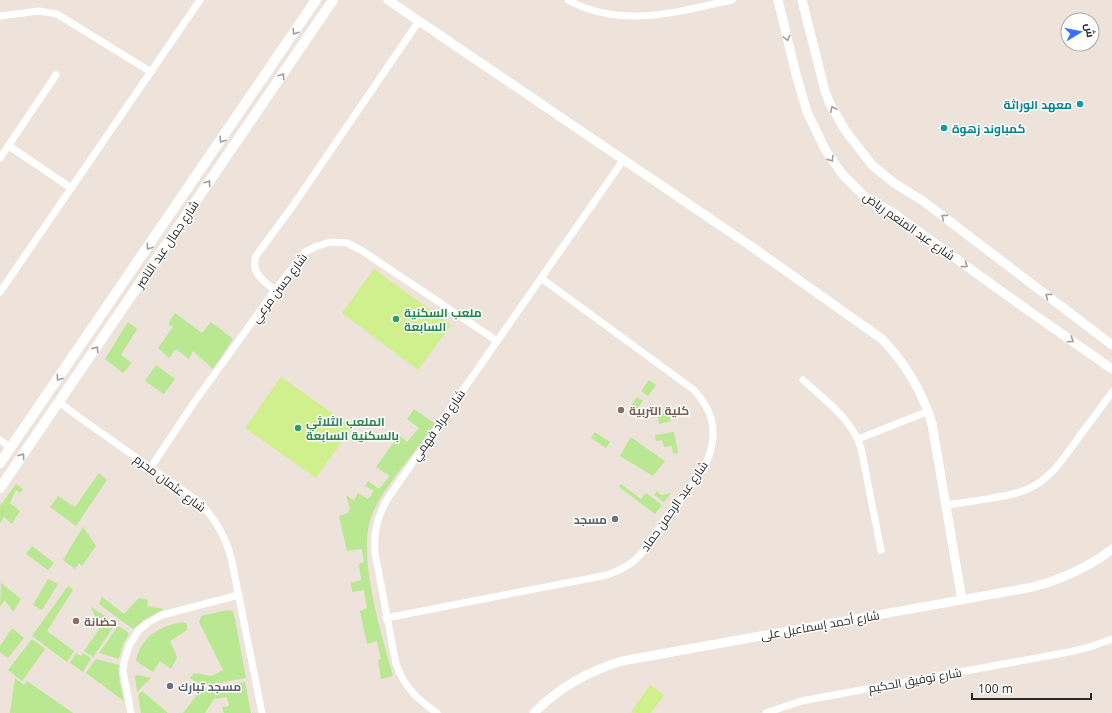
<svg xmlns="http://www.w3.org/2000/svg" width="1112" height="713" viewBox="0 0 1112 713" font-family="'Open Sans',Cairo,sans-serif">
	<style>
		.green { fill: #b9e792 }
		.pitch { fill: #d0ef8d }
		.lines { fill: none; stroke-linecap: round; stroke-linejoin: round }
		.minor { stroke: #fff; stroke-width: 7 }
		.tertiary { stroke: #fff; stroke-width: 9 }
		.secondary { stroke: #fff; stroke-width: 10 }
		.oneway { stroke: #9f9f9f }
		.culture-dot { fill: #0f9aa8; stroke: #fff; stroke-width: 1.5 }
		.leisure-dot { fill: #2e9e5b; stroke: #fff; stroke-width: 1.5 }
		.education-dot { fill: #8d6e63; stroke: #fff; stroke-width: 1.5 }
		.worship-dot { fill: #6b7280; stroke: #fff; stroke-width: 1.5 }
		.labels { text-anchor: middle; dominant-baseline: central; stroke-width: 3; stroke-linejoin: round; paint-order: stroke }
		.culture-label { font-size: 12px; font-weight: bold; fill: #0d838f; stroke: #fff; text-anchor: end }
		.street-label { font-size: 12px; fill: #292929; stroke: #fff }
		.leisure-label { font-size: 12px; font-weight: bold; fill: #27864d; stroke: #fff; text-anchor: start }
		.education-label { font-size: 12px; font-weight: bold; fill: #785e54; stroke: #fff; text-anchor: start }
		.worship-label { font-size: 12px; font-weight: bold; fill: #5b616d; stroke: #fff; text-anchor: end }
	</style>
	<rect width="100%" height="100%" fill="#ede3da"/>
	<g class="green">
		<path d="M175,313L202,333L211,322L233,339L213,369L193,351L189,359L176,349L169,358L158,348L173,327L168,324Z"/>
		<path d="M128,322L137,329L121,355L132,363L123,373L105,359Z"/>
		<path d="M156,365L175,379L164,394L145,381Z"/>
		<path d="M649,380L656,385L648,396L641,391Z"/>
		<path d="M637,397L643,401L635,412L629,408Z"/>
		<path d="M668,405L671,421L659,424L658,415L665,413L664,406Z"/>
		<path d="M414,409L435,424C426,436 417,449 407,461C394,478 380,495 372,515C356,555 382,635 393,676L381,679L378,660L381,659L377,641L367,644L360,611L367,608L364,590L352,592L351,583L361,580L359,564L364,562L362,549L347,551L339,516L348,513L350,509L346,495L354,501L358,493L368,499L374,491L365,486L368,481L379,489L390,476L376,467L399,435L407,442L419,428L407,419Z"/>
		<path d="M595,432L610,442L606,448L591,438Z"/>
		<path d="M674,432L678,453L673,454L672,446L664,447L662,440L656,441L655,435Z"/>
		<path d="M630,438H632L665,461L653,476L620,456Z"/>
		<path d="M99,473L107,480L76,526L50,507L58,496L75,507Z"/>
		<path d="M16,484L23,489L20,493L16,490L10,503L20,511L12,524L4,517L0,523V506Z"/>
		<path d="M621,484L641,499L646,493L662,505L655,514L619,487Z"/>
		<path d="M657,491L661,495L671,493L664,502L654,495Z"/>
		<path d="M83,527L96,546L82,566L79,563L75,569L63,560Z"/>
		<path d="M32,546L54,563L48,570L26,554Z"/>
		<path d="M48,579L58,584L42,610L33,605Z"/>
		<path d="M1,583L21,599L13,612L5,600L0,607Z"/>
		<path d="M68,586L73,590L47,631L74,651L67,662L32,636Z"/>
		<path d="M102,597L124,614L139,598L148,600L147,606L164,609L144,620L133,629L99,604Z"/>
		<path d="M91,607L116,623L93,657L84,651L100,628Z"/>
		<path d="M227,610L233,611L234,614L246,678L202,686L190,678L194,673L212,676L223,670L199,622L201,616Z"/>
		<path d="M183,622L187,624V630L170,641L177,657L171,669L160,661L153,672L136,661C141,636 160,626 183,622Z"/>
		<path d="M118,626L129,633L122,647L119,659L99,653Z"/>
		<path d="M12,628L24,638L8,658L0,652V646Z"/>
		<path d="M32,639L45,649L22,681L8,670Z"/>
		<path d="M76,653L81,656L83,653L91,658L83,672L70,663Z"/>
		<path d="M96,659L119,665V678L124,701L86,673Z"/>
		<path d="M138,675L151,678L137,692L135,676Z"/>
		<path d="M15,678L24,685L27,681L73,713H10Z"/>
		<path d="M245,682L251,713H224L222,707L229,706L227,697L214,699L205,713H183L201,690Z"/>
		<path d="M142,691L168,713H141L138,695Z"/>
	</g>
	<g class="pitch">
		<path d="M374,269L451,325L418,370L342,313Z"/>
		<path d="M281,377L352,427L316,478L245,428Z"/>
		<path d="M650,685L664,695L651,713H633L631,712Z"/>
	</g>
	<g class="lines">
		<g class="minor">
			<path d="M568,0C620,29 677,12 732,0"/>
			<path d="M0,16L39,11L57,14L151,72"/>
			<path d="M9,146L71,188"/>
			<path d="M0,158L56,75"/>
			<path d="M275,290C264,282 250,272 256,256L292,207L419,21"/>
			<path d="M0,292L200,0"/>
			<path d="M803,380C825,400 852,419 861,448L881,550"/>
			<path d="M59,402L76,415L195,499C213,514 224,533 231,557L262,713"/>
			<path d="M858,439L929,411"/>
			<path d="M0,440L11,448"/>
			<path d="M151,467L193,404L275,290L305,252L317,246L331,242L347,243L361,250L497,341"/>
			<path d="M947,505C970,501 1007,498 1028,489C1052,478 1066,455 1081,434C1092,420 1102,406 1112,392"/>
			<path d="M386,618L607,575C618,571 628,567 636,559C648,548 654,535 663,522C678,502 706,473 711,449C717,425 710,408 694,390L541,278"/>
			<path d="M131,713L123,671L124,662L129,646L138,631L149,622L162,615L239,595"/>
			<path d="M437,713C417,699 405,688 396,664L375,553C373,531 378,513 390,495L624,159"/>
			<path d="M766,713L801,701L1069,652L1090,647L1112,639"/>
		</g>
		<g class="tertiary">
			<path d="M388,0L755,249L882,339C906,364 922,390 932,424L962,600"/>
			<path d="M778,0L796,74L807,112L826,151L843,175L864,196L893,213L1019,304L1112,369"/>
			<path d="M802,0L825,91L830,104L845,130L872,165L894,183L923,201L1112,345"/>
			<path d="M534,713C558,688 589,671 622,661L1033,587C1062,579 1088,568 1112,549"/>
		</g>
		<g class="secondary">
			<path d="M0,463L316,0"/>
			<path d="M0,488L333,0"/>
		</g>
	</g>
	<defs><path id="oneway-chevron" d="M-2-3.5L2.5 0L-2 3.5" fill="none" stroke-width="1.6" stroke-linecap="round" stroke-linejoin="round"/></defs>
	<g class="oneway">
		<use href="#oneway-chevron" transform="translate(295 32) rotate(124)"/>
		<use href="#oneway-chevron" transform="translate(787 38) rotate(76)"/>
		<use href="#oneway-chevron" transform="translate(282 76) rotate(-56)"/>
		<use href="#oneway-chevron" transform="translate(833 109) rotate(-116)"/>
		<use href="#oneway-chevron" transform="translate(222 140) rotate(124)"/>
		<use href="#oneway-chevron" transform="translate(831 159) rotate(57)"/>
		<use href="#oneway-chevron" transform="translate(208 183) rotate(-56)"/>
		<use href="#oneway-chevron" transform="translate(944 217) rotate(-143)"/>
		<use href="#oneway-chevron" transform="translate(149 247) rotate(124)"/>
		<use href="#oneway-chevron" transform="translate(965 265) rotate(36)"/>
		<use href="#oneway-chevron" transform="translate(1048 296) rotate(-143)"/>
		<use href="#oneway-chevron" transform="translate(1071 340) rotate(34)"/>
		<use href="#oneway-chevron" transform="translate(96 349) rotate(-55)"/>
		<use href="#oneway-chevron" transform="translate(59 378) rotate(125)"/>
		<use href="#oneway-chevron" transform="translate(22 456) rotate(-55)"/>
	</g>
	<g class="culture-dot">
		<circle cx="1080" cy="104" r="4"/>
		<circle cx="944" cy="128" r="4"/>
	</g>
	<g class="leisure-dot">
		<circle cx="396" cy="319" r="4"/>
		<circle cx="298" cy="428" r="4"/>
	</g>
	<g class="education-dot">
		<circle cx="621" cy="410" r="4"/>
		<circle cx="76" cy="621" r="4"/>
	</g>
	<g class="worship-dot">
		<circle cx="615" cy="519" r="4"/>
		<circle cx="170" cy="686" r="4"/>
	</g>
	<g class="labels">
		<g class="culture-label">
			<text x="1072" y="104">معهد الوراثة</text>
			<text x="952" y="128" text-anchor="start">كمباوند زهوة</text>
		</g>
		<g class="street-label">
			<text transform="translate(909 226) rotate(35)">شارع عبد المنعم رياض</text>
			<text transform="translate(167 244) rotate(-56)">شارع جمال عبد الناصر</text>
			<text transform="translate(279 288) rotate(-53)">شارع حسن مرعي</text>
			<text transform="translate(438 425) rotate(-55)">شارع مراد فهمي</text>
			<text transform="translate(170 483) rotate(37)">شارع عثمان محرم</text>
			<text transform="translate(674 506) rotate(-55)">شارع عبد الرحمن حماد</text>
			<text transform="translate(820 625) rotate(-10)">شارع أحمد إسماعيل على</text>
			<text transform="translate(915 680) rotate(-10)">شارع توفيق الحكيم</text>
		</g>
		<g class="leisure-label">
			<text x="404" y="312">ملعب السكنية<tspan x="404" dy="14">السابعة</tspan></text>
			<text x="306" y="421">الملعب الثلاثي<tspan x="306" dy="14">بالسكنية السابعة</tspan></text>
		</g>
		<g class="education-label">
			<text x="629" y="410">كلية التربية</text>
			<text x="84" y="621">حضانة</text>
		</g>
		<g class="worship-label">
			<text x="607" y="519">مسجد</text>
			<text x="178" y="686" text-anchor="start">مسجد تبارك</text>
		</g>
	</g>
	<g transform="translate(1080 32) rotate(80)"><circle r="19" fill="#ffffff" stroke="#a9a9a9"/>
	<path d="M0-3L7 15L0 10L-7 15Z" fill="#3570ff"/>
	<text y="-6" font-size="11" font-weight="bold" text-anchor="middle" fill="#292929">ش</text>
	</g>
	<path d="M972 693v6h119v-6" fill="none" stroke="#292929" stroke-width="2"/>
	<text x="978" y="693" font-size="12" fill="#292929" stroke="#ffffff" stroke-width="3" paint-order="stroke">100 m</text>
</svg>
